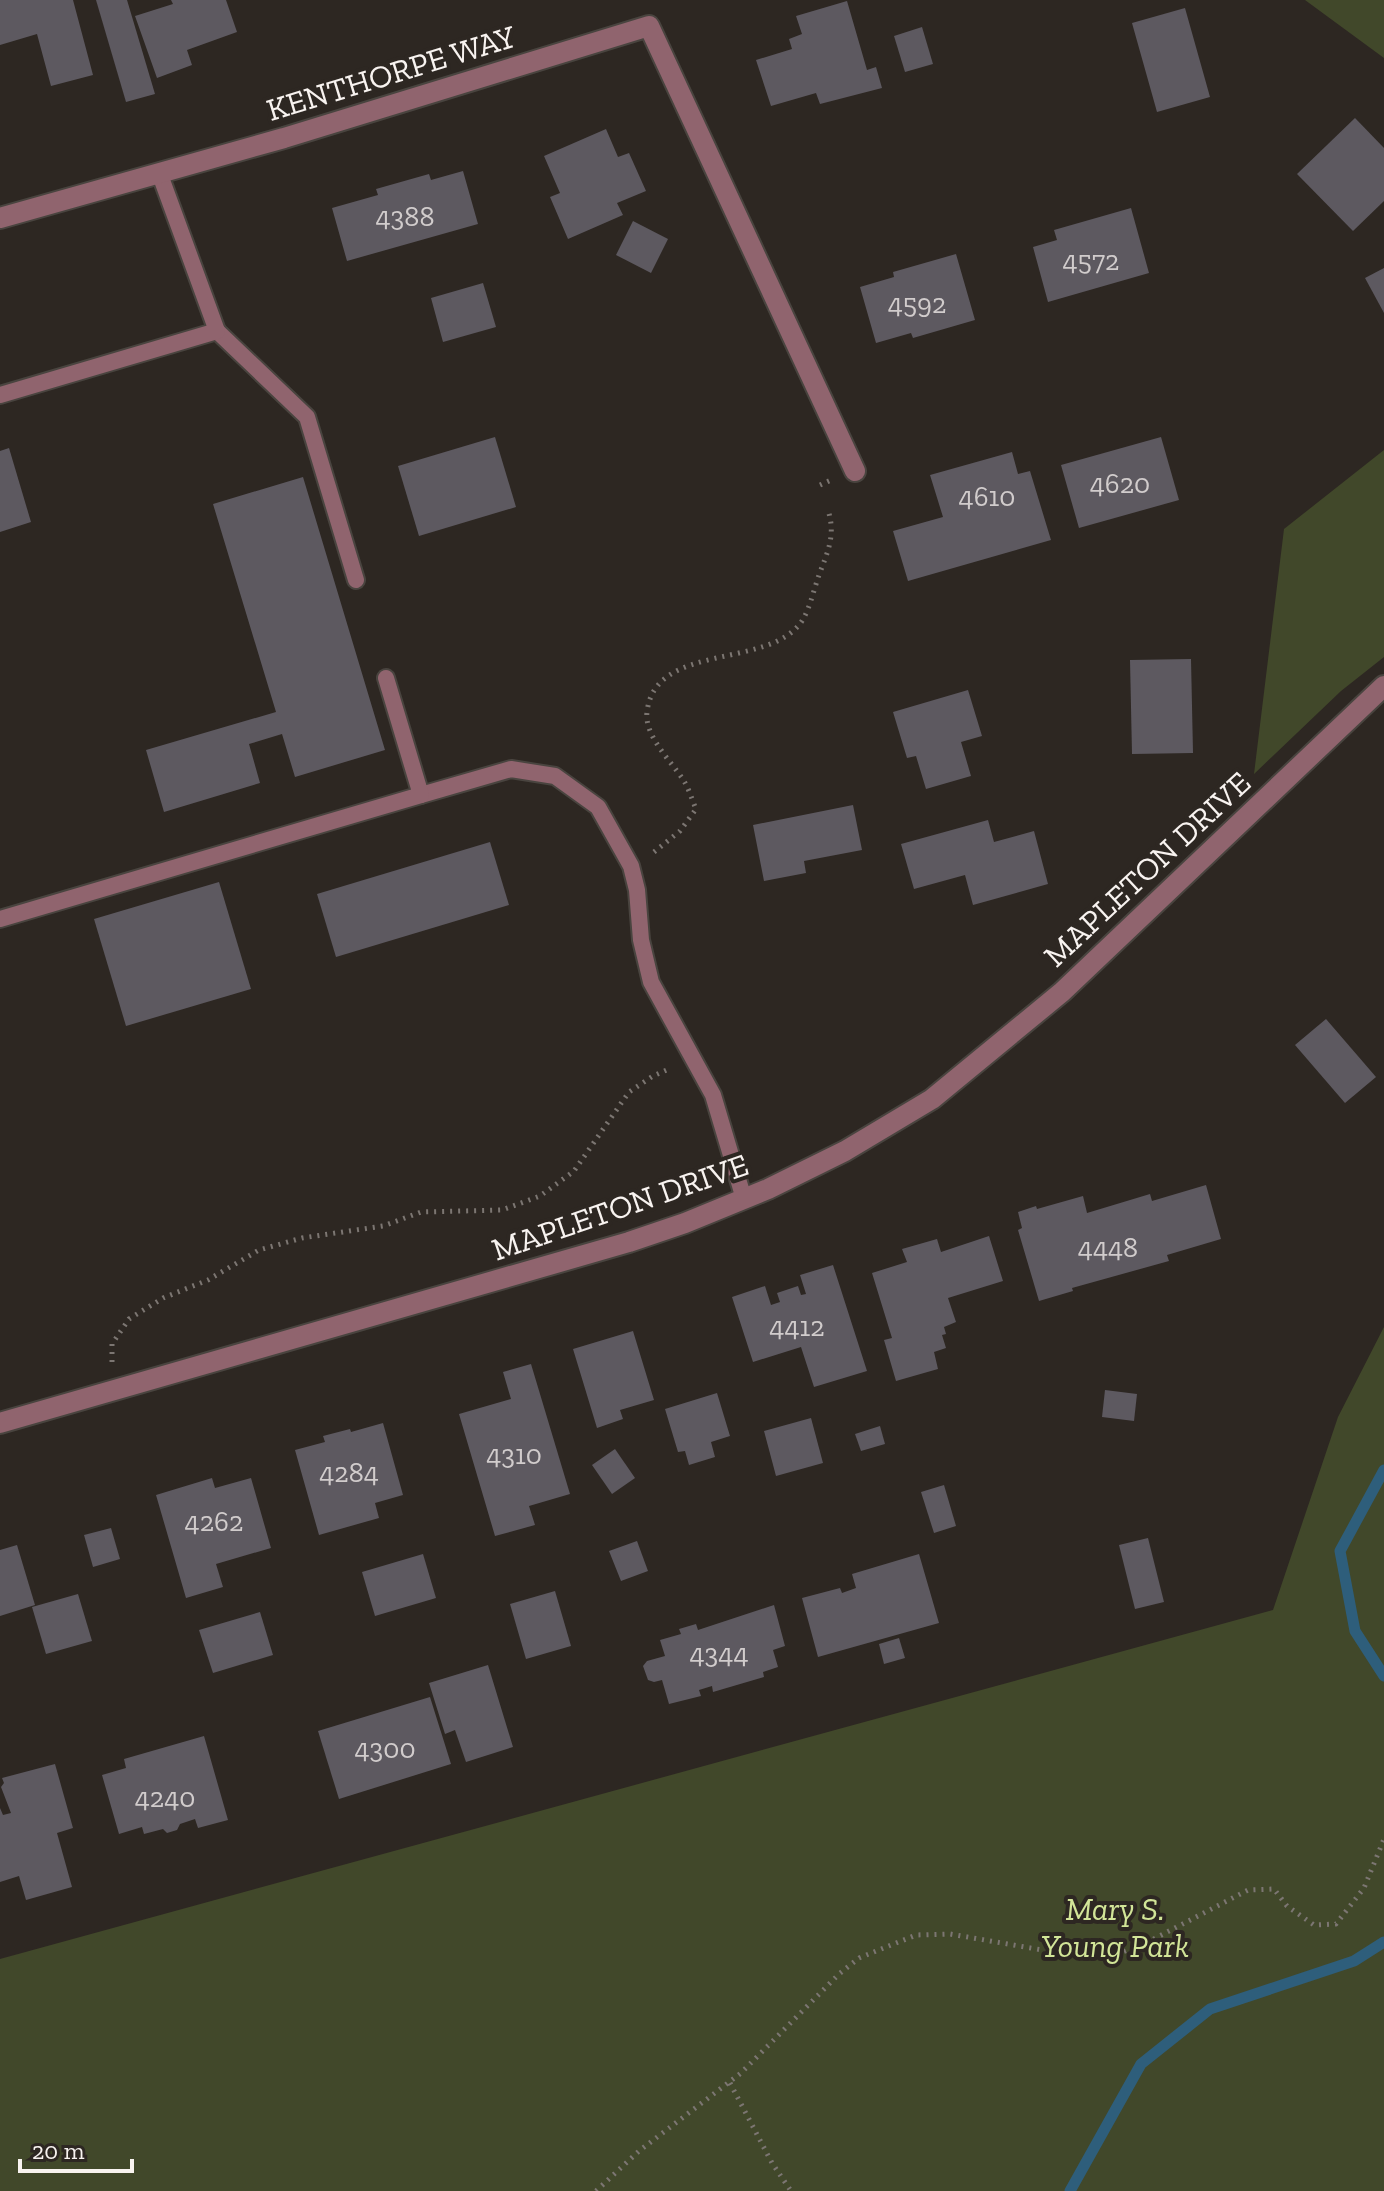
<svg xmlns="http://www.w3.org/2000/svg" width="1384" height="2191" viewBox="0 0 1384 2191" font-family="'Zilla Slab',serif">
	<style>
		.green { fill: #41482a }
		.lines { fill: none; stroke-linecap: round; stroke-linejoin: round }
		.stream { stroke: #2e5e7b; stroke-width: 11 }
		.building { fill: #5d5960 }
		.service-casing { stroke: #49443f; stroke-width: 20 }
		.minor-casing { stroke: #49443f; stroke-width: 24 }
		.path { stroke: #7c7672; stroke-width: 5; stroke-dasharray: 2 6; stroke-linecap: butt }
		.service { stroke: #90646e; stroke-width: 16 }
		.minor { stroke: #90646e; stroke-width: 20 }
		.labels { text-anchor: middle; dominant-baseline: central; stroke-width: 8; stroke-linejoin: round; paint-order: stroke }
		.number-label { font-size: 28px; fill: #d1cccc }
		.street-label { font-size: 32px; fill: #f8f3f0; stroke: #2d2722 }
		.park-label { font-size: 32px; font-style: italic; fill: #d2e598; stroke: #2d2722 }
	</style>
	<rect width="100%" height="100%" fill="#2d2722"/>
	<g class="green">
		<path d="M1305,0H1384V58Z"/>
		<path d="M1384,450V657L1341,691L1254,774L1284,529Z"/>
		<path d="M1384,1327V2191H0V1959L1273,1610L1338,1417Z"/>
	</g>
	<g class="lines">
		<g class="stream">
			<path d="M1384,1470L1340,1551L1355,1631L1384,1676"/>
			<path d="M1070,2191L1141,2064L1210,2009L1354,1961L1384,1942"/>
		</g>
	</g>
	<g class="building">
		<path d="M0,0H73L93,75L51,86L37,34L0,45Z"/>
		<path d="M96,0H127L155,94L126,102Z"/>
		<path d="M171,0H226L237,32L187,50L192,65L157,78L135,16L173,4Z"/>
		<path d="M847,1L867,70L876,67L882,88L820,104L816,93L771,106L756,60L792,49L789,39L802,34L796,16Z"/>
		<path d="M1185,8L1210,97L1157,112L1132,23Z"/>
		<path d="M922,27L933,64L905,72L894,36Z"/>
		<path d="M1355,118L1384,148V201L1353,231L1297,174Z"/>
		<path d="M606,129L618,157L629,153L646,191L617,203L623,215L568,239L550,197L560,193L544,156Z"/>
		<path d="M463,171L478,224L347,261L332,208L378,195L376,189L429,174L431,180Z"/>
		<path d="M1131,208L1149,273L1048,302L1033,247L1057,240L1054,230Z"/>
		<path d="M633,221L668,239L651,273L616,255Z"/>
		<path d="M956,254L975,320L913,338L911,333L876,343L860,287L894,277L893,272Z"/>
		<path d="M1384,268V313L1365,278Z"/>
		<path d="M483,283L496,327L443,342L431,298Z"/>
		<path d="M495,437L516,507L419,536L398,466Z"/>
		<path d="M1161,437L1179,500L1079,528L1061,465Z"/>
		<path d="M9,448L31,522L0,532V451Z"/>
		<path d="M1012,452L1018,474L1030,471L1051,540L908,581L893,531L943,517L930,475Z"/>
		<path d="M303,477L385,750L295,777L282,734L249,744L260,783L164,812L146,750L276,712L213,504Z"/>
		<path d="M1191,659L1193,753L1132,754L1130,660Z"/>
		<path d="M968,690L982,736L961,742L971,776L926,789L916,756L907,758L893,712Z"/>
		<path d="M853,805L862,850L804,861L806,873L764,881L753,825Z"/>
		<path d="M988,820L994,842L1034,831L1048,884L973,905L965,875L914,889L901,844Z"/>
		<path d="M490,842L509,905L336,957L317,894Z"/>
		<path d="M219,882L251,989L126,1026L94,919Z"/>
		<path d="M1326,1019L1376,1077L1345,1103L1295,1045Z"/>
		<path d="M1206,1185L1221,1239L1167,1255L1169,1261L1072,1288L1073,1291L1039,1301L1018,1230L1022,1228L1018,1212L1036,1206L1037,1209L1083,1196L1087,1213L1150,1194L1152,1201Z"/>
		<path d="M989,1236L1003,1281L948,1298L956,1322L944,1327L946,1334L942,1335L946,1348L934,1352L938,1369L896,1381L884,1340L892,1338L872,1273L907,1262L902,1249L937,1239L941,1252Z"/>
		<path d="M833,1265L867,1371L814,1387L801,1347L753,1362L732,1297L765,1286L771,1305L780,1302L777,1293L798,1286L801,1295L806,1294L800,1275Z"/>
		<path d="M633,1331L654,1400L620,1410L623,1419L597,1428L573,1349Z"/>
		<path d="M531,1364L570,1494L529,1506L535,1525L495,1536L459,1414L511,1399L503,1372Z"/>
		<path d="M1105,1390L1137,1394L1134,1421L1102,1417Z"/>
		<path d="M717,1393L730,1436L711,1442L715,1457L689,1465L685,1451L678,1452L665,1409Z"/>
		<path d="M811,1418L823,1463L776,1476L764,1431Z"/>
		<path d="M383,1423L403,1495L375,1503L379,1518L319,1535L295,1450L325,1442L323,1436L350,1429L351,1432Z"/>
		<path d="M880,1426L885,1444L861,1451L855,1434Z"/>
		<path d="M615,1449L635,1478L612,1494L592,1465Z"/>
		<path d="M212,1478L215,1488L251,1478L271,1548L216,1564L223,1587L186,1598L156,1495Z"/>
		<path d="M944,1485L956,1526L934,1533L921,1492Z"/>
		<path d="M111,1528L120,1559L93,1567L84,1535Z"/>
		<path d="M1148,1538L1164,1602L1135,1609L1119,1545Z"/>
		<path d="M637,1541L648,1571L621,1581L609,1551Z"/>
		<path d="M17,1545L35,1605L0,1616V1550Z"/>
		<path d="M423,1554L436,1598L375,1616L362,1572Z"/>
		<path d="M919,1554L939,1623L818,1657L802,1598L840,1588L842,1593L856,1588L852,1574Z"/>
		<path d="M555,1591L571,1646L526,1659L510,1604Z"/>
		<path d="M78,1594L92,1641L46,1654L32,1607Z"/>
		<path d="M774,1605L785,1646L773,1650L778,1667L763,1672L764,1677L713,1692L712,1686L699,1690L701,1696L669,1704L662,1680L654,1682L648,1680L643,1666L647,1661L665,1656L660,1640L681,1634L679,1629L696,1624L698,1630Z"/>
		<path d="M260,1612L273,1655L213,1673L199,1630Z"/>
		<path d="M899,1638L905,1658L884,1664L879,1644Z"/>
		<path d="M488,1665L513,1747L466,1762L455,1730L445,1734L429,1683Z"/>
		<path d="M430,1697L451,1764L339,1799L318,1731Z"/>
		<path d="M204,1736L228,1820L198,1828L195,1819L180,1824L177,1830L167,1833L163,1829L144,1834L142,1827L119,1834L102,1775L126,1768L124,1759Z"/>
		<path d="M55,1764L73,1828L57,1833L72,1887L26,1900L19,1876L0,1882V1808L3,1815L11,1813L1,1787L4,1783L2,1778Z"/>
	</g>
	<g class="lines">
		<defs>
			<g id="service">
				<path d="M217,331L307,417L356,580"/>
				<path d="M0,395L217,331L159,172"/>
				<path d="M421,795L511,769L555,776L598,807L631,866L637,890L641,940L651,982L713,1095L744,1199"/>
				<path d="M0,919L421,795L386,678"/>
			</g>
			<g id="minor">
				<path d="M0,218L284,138L649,26L855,471"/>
				<path d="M0,1423L629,1242L685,1223L768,1189L845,1151L932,1099L1062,992L1384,686"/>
			</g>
		</defs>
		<use href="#service" class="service-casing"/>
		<use href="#minor" class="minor-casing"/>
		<g class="path">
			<path d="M820,485L831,480"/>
			<path d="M654,852L680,831L696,809C692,800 689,789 684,781C672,762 644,736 647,712C655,641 769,670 802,621C810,608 814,589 819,575C828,551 836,535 828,510"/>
			<path d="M112,1362V1344L129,1319L163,1298L208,1280L259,1250L302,1238L383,1226L421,1212L502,1210L540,1196L574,1171L629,1092L653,1076L669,1069"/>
			<path d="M730,2083L772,2163L791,2191"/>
			<path d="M596,2191L639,2151L741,2073L839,1974L859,1958L916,1935L950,1934L1071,1955L1096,1957L1120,1953L1146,1943L1248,1890L1274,1889L1287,1906L1314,1925L1336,1924L1364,1888L1384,1839"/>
		</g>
		<use href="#service" class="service"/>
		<use href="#minor" class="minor"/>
	</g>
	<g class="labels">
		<g class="number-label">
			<text x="405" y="216">4388</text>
			<text x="1091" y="260">4572</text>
			<text x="917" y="303">4592</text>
			<text x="1120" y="483">4620</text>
			<text x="987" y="496">4610</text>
			<text x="1108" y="1247">4448</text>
			<text x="797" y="1326">4412</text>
			<text x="514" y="1454">4310</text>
			<text x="349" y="1472">4284</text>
			<text x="214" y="1521">4262</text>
			<text x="719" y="1653">4344</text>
			<text x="385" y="1748">4300</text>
			<text x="165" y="1797">4240</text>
		</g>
		<g class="street-label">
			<text transform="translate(391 73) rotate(-17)">KENTHORPE WAY</text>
			<text transform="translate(1147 869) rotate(-43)">MAPLETON DRIVE</text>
			<text transform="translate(620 1207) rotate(-19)">MAPLETON DRIVE</text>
		</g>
		<g class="park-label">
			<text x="1115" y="1909">Mary S.<tspan x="1115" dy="37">Young Park</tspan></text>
		</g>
	</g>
	<path d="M20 2159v12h112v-12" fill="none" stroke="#f8f3f0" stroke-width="4"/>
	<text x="32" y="2159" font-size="24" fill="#f8f3f0" stroke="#2d2722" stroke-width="6" paint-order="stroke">20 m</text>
</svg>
